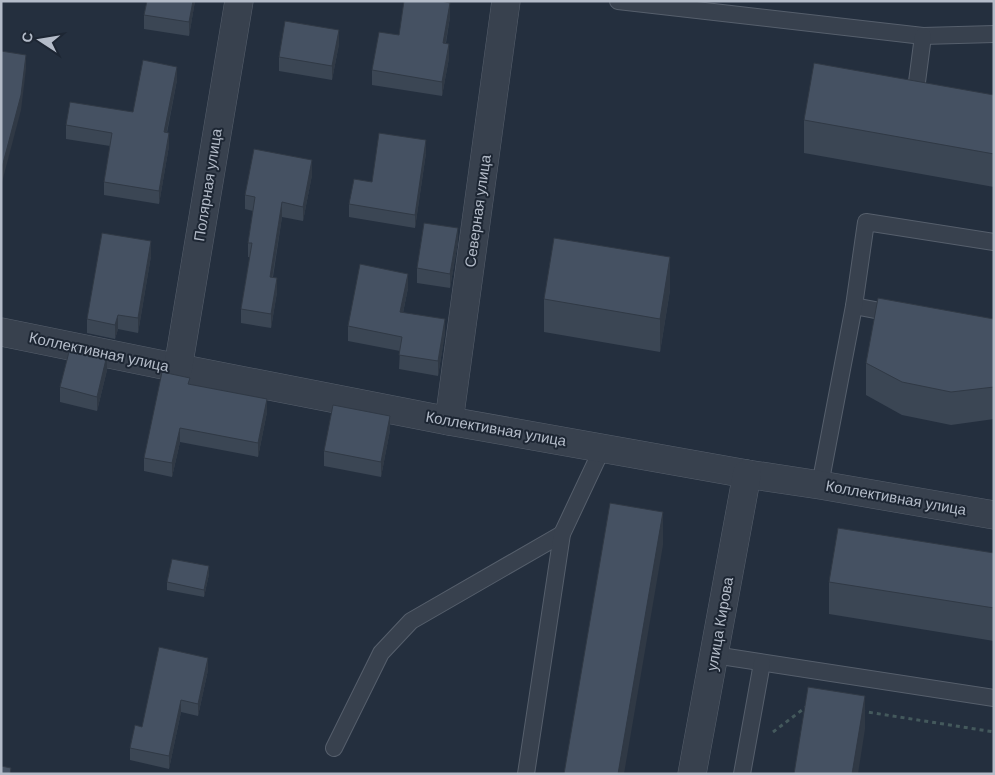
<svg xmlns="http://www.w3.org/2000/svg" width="995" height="775" viewBox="0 0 995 775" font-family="'DM Sans',sans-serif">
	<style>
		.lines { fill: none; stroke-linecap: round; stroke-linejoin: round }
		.lane-casing { stroke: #565f6c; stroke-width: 18 }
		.street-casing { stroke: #565f6c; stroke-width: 29 }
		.path { stroke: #44595c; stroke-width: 3; stroke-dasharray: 4 4; stroke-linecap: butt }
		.lane { stroke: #38414e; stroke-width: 16 }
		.street { stroke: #38414e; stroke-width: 28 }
		.wall { fill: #3b4654 }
		.shaded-wall { fill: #303945 }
		.building { fill: #455162; stroke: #303945 }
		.labels { text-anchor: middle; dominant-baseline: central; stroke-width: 4; stroke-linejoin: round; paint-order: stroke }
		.street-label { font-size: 15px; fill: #b4bcc9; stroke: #1d2633 }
	</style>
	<rect width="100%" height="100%" fill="#242f3e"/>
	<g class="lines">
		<defs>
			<g id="lane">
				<path d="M618,1L923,36L994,34"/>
				<path d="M917,82L923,36"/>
				<path d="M854,306L896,314"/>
				<path d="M820,485L854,306L866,222L994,242"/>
				<path d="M714,655L994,698"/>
				<path d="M334,748L381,653L411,621L562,534"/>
				<path d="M526,774L562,534L602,449"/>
				<path d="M742,774L762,663"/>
			</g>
			<g id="street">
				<path d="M1,332L178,368L449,421L747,474L820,485L994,515"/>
				<path d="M178,368L239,1"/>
				<path d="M449,421L506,1"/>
				<path d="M692,774L747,474"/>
			</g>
		</defs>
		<use href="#lane" class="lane-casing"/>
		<use href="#street" class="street-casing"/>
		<g class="path">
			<path d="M861,711L994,732"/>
			<path d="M773,732L806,707"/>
		</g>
		<use href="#lane" class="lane"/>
		<use href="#street" class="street"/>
	</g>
	<g class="wall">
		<path d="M147,1H195L189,36L144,29V15Z"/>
		<path d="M450,17L446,43L449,58L442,96L372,85V70L399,35Z"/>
		<path d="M339,44L332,80L279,71V57Z"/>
		<path d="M177,80L167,133L169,146L159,204L104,195V182L110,146L66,139V125L133,112Z"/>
		<path d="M994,95V187L804,153V120Z"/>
		<path d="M426,153L415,228L349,217V204Z"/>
		<path d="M312,175L303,221L282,217L273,277L277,292L271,328L241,323V309L250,257H248V243L253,211L245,209V195Z"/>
		<path d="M458,242L450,288L417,283V268Z"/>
		<path d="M151,256L138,333L118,329L115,339L87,333V319Z"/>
		<path d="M408,288L403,313L445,333L438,376L399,369L400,351L348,341V326Z"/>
		<path d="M670,290L660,352L544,332V299Z"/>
		<path d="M994,319V419L951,425L902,415L866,395V363Z"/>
		<path d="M107,370L97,411L60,402V387Z"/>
		<path d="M190,384L267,412L258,457L180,442L172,477L144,471V458Z"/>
		<path d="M390,430L381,477L324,466V451Z"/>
		<path d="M994,553V641L829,614V582Z"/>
		<path d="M209,574L204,597L167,590V582Z"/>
		<path d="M208,670L198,716L181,712L169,769L130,760V748L142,727Z"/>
	</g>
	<g class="shaded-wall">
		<path d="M193,1H195L189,36V22Z"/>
		<path d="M450,3V17L443,57V43Z"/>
		<path d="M339,30V44L332,80V66Z"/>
		<path d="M449,44V58L442,96V82Z"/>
		<path d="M26,55V69L21,110L1,186V171Z"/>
		<path d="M177,67V80L164,145V132Z"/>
		<path d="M169,133V146L159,204V191Z"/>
		<path d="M426,140V153L415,228V215Z"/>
		<path d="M312,160V175L303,221V207Z"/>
		<path d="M282,202V217L270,291V277Z"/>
		<path d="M458,228V242L450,288V274Z"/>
		<path d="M151,241V256L138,333V318Z"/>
		<path d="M670,257V290L660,352V319Z"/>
		<path d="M408,274V288L400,327V312Z"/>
		<path d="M277,278V292L271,328V314Z"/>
		<path d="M118,315V329L115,339V325Z"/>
		<path d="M445,319V333L438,376V361Z"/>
		<path d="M107,355V370L97,411V397Z"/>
		<path d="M267,399V412L258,457V443Z"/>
		<path d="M390,416V430L381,477V462Z"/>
		<path d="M180,428V442L172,477V463Z"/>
		<path d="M663,512V545L624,774H618Z"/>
		<path d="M209,566V574L204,597V590Z"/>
		<path d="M208,658V670L198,716V704Z"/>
		<path d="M865,696V729L858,774H852Z"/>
		<path d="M181,700V712L169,769V756Z"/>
	</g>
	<g class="building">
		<path d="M147,1H193L189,22L144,15Z"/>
		<path d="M404,1H441L450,3L443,43L449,44L442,82L372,70L379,32L399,35Z"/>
		<path d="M285,21L339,30L332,66L279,57Z"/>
		<path d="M1,51L26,55L21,95L1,171Z"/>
		<path d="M143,60L177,67L164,132L169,133L159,191L104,182L112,133L66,125L70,102L133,112Z"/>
		<path d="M814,63L994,95V154L804,120Z"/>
		<path d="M379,133L426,140L415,215L349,204L354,179L372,182Z"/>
		<path d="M254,149L312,160L303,207L282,202L270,277L277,278L271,314L241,309L252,243H248L255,197L245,195Z"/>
		<path d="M424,223L458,228L450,274L417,268Z"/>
		<path d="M102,233L151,241L138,318L118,315L115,325L87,319Z"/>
		<path d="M554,238L670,257L660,319L544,299Z"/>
		<path d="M360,264L408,274L400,312L445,319L438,361L399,355L402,337L348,326Z"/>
		<path d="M878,298L994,319V387L951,392L902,382L866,363Z"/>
		<path d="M70,348L107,355L97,397L60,387Z"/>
		<path d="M162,372L190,378L188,384L267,399L258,443L180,428L172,463L144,458Z"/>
		<path d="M333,405L390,416L381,462L324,451Z"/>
		<path d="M610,503L663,512L618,774H564Z"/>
		<path d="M838,528L994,553V608L829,582Z"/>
		<path d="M172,559L209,566L204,590L167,582Z"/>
		<path d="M159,647L208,658L198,704L181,700L169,756L130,748L135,725L142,727Z"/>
		<path d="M808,687L865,696L852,774H794Z"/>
		<path d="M1,766L11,768L10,774H1Z"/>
	</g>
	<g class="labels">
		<g class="street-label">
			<text transform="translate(208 185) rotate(-81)">Полярная улица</text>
			<text transform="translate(478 211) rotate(-82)">Северная улица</text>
			<text transform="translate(99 352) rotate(12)">Коллективная улица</text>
			<text transform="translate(496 429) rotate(10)">Коллективная улица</text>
			<text transform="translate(896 498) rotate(10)">Коллективная улица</text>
			<text transform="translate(720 624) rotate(-80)">улица Кирова</text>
		</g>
	</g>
	<rect width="995" height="775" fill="none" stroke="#b4bcc9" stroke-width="5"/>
	<g transform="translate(40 40) rotate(282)" stroke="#1d2633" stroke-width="4" paint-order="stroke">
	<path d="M0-4L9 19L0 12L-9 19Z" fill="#b4bcc9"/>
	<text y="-8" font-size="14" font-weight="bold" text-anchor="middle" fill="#b4bcc9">С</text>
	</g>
</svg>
